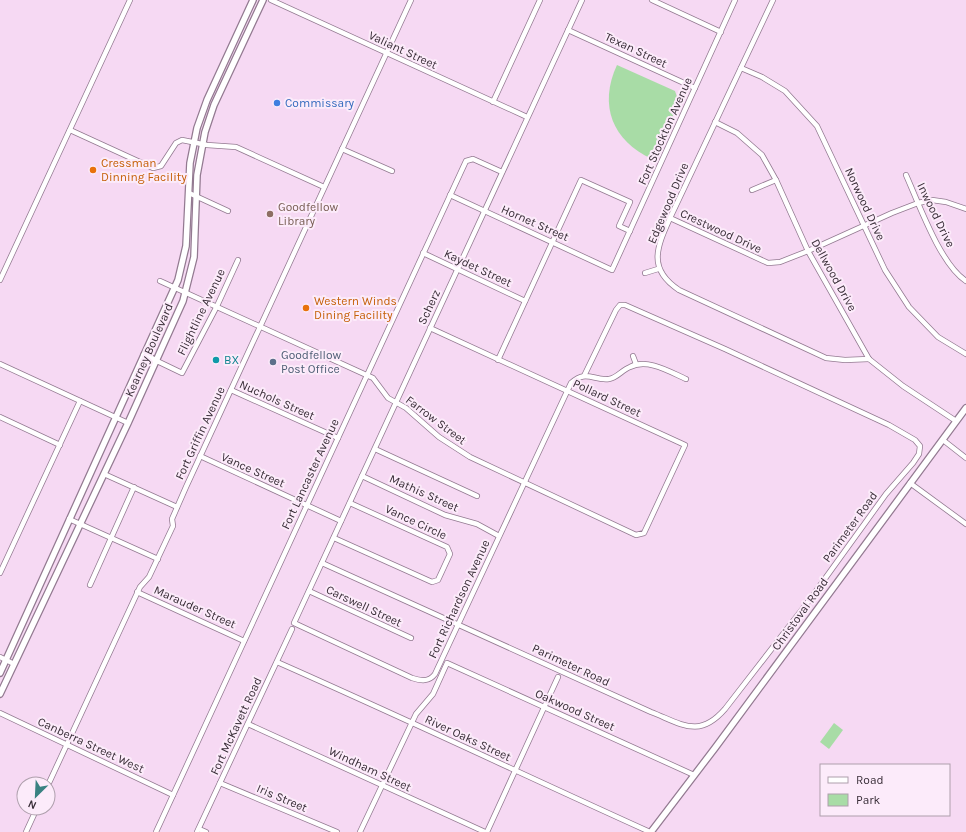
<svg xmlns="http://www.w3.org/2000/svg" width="966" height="832" viewBox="0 0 966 832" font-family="Karla,sans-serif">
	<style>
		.green { fill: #a8dca6 }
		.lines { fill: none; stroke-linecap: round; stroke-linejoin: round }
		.minor-casing { stroke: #937a91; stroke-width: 6 }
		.tertiary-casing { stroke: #937a91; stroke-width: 8 }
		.minor { stroke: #fff; stroke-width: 4.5 }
		.tertiary { stroke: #fff; stroke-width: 5.5 }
		.shop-dot { fill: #3f7fe0; stroke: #fcebfa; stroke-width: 1.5 }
		.food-dot { fill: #e8710a; stroke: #fcebfa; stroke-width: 1.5 }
		.education-dot { fill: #8d6e63; stroke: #fcebfa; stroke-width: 1.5 }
		.culture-dot { fill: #0f9aa8; stroke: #fcebfa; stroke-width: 1.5 }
		.service-dot { fill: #5c6f8a; stroke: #fcebfa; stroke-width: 1.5 }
		.labels { text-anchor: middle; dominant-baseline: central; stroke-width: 4; stroke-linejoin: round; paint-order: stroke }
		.street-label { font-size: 12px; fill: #382d37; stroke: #fcebfa }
		.shop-label { font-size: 12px; fill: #366cbe; stroke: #fcebfa; text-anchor: start }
		.food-label { font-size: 12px; fill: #c56008; stroke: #fcebfa; text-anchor: start }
		.education-label { font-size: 12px; fill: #785e54; stroke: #fcebfa; text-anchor: start }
		.service-label { font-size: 12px; fill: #4e5e75; stroke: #fcebfa; text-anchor: start }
		.culture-label { font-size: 12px; fill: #0d838f; stroke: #fcebfa; text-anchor: start }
	</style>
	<rect width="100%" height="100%" fill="#f6d9f3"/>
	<g class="green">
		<path d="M617,65L675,91L679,103L652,159C613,141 598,106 617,65Z"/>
		<path d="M834,723L843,730L829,749L820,742Z"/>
	</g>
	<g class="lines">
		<defs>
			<g id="minor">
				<path d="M271,0L527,117"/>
				<path d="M582,0L294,623L412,678C421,681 429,682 435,674L571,383C587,369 593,381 609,379C617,378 622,370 630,367C648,358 670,372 686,379"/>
				<path d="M652,0L721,32"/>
				<path d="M773,0L670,218C657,247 647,269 679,290L826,358L845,360L869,359"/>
				<path d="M568,30L695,88"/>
				<path d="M741,68L762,77L785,91L817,126L885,270L909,307L938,337L966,354"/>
				<path d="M493,102L540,0"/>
				<path d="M715,122L737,133L762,155L776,180L808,251L869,359L903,386L956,421"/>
				<path d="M70,130L153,168L161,166L176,143L182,140L207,145L236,147L324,187"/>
				<path d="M342,149L392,171"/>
				<path d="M906,175C919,204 940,264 966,281"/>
				<path d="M752,190L776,180"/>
				<path d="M189,193L228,211"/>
				<path d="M450,195L612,270L735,0"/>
				<path d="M670,218L768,263L780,262L808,251L892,213L918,203L932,200L946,202L966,209"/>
				<path d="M423,253L525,301"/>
				<path d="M645,273L658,269"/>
				<path d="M0,280L130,0"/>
				<path d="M160,281L373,378L388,398L406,408L439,437L470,457L636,535L644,533L685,445L430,328"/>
				<path d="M633,356L636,364"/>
				<path d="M498,360L581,180L630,202L619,226L630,231"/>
				<path d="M157,361L182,373L217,306L238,260"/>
				<path d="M0,364L128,423"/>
				<path d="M231,390L338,438"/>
				<path d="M0,417L60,445"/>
				<path d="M943,440L966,458"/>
				<path d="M375,449L477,496"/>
				<path d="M200,456L341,521"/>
				<path d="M104,474L177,507"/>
				<path d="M362,476L445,515L477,524L499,536"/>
				<path d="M910,483L966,524"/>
				<path d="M69,519L158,559"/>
				<path d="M334,538L432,582L438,580L450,554L447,547L350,503"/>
				<path d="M322,563L651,712C682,724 699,739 725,709L811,598L886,494L913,463L919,454L920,446L915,440L889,425L725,349L625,305H620L616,310L584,376"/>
				<path d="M0,573L80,401"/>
				<path d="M90,585L134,487"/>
				<path d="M309,591L411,638"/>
				<path d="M137,592L244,641"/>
				<path d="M0,657L14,664"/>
				<path d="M277,662C402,717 526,776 650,832"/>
				<path d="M0,713L173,795"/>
				<path d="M248,724L485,832"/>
				<path d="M220,783L337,832"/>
				<path d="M48,785L140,587L149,577L173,526L172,519L186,487L411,0"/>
				<path d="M199,829L206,832"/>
				<path d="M26,832L37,808"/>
				<path d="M156,832L466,161L473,159L502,172"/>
				<path d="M197,832L292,629"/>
				<path d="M360,832L416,714L433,694L447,663L694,775"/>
				<path d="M487,832L558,677"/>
			</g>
			<g id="tertiary">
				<path d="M144,355L157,361"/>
				<path d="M0,673L178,280L186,246L190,163L197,128L207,100L253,0"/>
				<path d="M0,694L128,423L183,301L194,257L197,175L205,132L214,105L263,0"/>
				<path d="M651,832L715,748L966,408"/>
			</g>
		</defs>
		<use href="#minor" class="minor-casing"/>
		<use href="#tertiary" class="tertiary-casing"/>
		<use href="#minor" class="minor"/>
		<use href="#tertiary" class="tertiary"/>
	</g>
	<circle class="shop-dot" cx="277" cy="103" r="4"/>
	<g class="food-dot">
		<circle cx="93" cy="170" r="4"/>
		<circle cx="306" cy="308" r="4"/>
	</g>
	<circle class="education-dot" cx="270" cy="214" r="4"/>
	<circle class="culture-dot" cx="216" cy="360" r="4"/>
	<circle class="service-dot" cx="273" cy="362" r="4"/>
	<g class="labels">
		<g class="street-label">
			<text transform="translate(403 50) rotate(25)">Valiant Street</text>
			<text transform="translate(636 50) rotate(25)">Texan Street</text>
			<text transform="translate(665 131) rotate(-66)">Fort Stockton Avenue</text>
			<text transform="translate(668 203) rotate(-67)">Edgewood Drive</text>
			<text transform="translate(865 204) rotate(65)">Norwood Drive</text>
			<text transform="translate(936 215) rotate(64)">Inwood Drive</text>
			<text transform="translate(535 223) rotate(24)">Hornet Street</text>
			<text transform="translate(721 231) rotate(25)">Crestwood Drive</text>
			<text transform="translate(478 268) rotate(25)">Kaydet Street</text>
			<text transform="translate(834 275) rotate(61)">Dellwood Drive</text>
			<text transform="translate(429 307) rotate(-65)">Scherz</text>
			<text transform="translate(201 312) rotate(-64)">Flightline Avenue</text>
			<text transform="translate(149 350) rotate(-66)">Kearney Boulevard</text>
			<text transform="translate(607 398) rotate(25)">Pollard Street</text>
			<text transform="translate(277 400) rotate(24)">Nuchols Street</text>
			<text transform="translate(436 420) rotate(37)">Farrow Street</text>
			<text transform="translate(200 433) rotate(-65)">Fort Griffin Avenue</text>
			<text transform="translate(253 470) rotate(24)">Vance Street</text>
			<text transform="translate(310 474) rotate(-65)">Fort Lancaster Avenue</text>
			<text transform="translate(424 493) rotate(24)">Mathis Street</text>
			<text transform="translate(416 522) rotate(25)">Vance Circle</text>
			<text transform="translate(850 527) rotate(-54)">Parimeter Road</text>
			<text transform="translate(459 599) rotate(-65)">Fort Richardson Avenue</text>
			<text transform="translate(364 606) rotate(25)">Carswell Street</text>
			<text transform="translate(195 607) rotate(24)">Marauder Street</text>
			<text transform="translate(800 614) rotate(-54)">Christoval Road</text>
			<text transform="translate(571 665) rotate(25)">Parimeter Road</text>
			<text transform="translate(575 710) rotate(24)">Oakwood Street</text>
			<text transform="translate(236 726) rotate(-65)">Fort McKavett Road</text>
			<text transform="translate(468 738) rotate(25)">River Oaks Street</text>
			<text transform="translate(91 745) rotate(25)">Canberra Street West</text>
			<text transform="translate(370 769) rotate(25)">Windham Street</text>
			<text transform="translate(282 798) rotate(23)">Iris Street</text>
		</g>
		<g class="shop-label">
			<text x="285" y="103">Commissary</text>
		</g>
		<g class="food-label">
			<text x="101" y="163">Cressman<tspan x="101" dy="14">Dinning Facility</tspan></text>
			<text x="314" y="301">Western Winds<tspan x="314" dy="14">Dining Facility</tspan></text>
		</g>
		<g class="education-label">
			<text x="278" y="207">Goodfellow<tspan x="278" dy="14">Library</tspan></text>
		</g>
		<g class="service-label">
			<text x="281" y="355">Goodfellow<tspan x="281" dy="14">Post Office</tspan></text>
		</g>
		<g class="culture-label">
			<text x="224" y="360">BX</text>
		</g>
	</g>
	<rect x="820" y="764" width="130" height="52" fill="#fcebfa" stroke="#ae9fac"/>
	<rect x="828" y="777" width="20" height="6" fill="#ffffff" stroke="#ae9fac"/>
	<text x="856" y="784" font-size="12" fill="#382d37">Road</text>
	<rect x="828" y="794" width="20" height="12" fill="#a8dca6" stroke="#ae9fac"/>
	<text x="856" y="804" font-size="12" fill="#382d37">Park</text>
	<g transform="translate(36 796) rotate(204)"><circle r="19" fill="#fcebfa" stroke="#ae9fac"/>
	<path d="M0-3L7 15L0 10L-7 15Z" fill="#3a8282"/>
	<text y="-6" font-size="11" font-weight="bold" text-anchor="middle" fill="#382d37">N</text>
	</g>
</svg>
